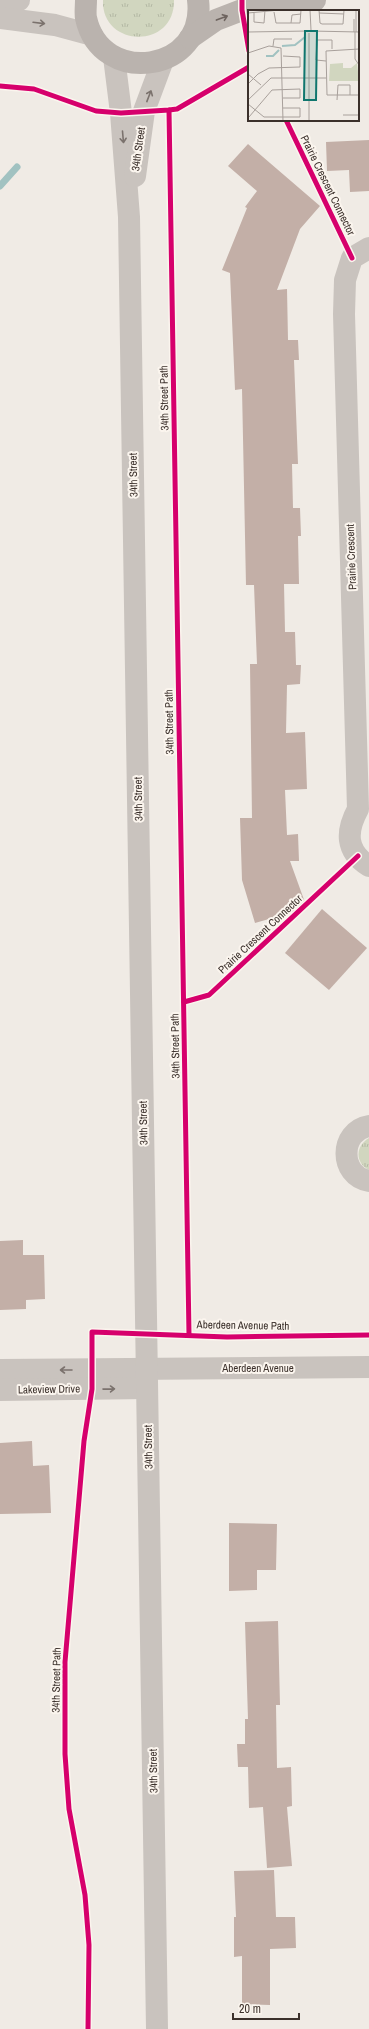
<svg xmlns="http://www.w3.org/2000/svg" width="369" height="2029" viewBox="0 0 369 2029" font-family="'Archivo Narrow',sans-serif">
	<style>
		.grass { fill: url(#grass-tufts) }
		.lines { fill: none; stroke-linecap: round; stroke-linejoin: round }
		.stream { stroke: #a1c2c1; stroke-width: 7 }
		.building { fill: #c3afa7 }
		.minor { stroke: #c9c3be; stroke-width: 22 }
		.tertiary { stroke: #c9c3be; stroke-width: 22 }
		.secondary { stroke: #bab3ae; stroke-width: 22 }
		.cycleway-casing { stroke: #fbf5ee; stroke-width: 8 }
		.cycleway { stroke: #d6006c; stroke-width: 5 }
		.oneway { stroke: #6e645f }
		.oneway2 { stroke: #7b726d }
		.labels { text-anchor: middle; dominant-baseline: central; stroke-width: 4; stroke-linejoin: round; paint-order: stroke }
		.street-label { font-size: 11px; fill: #3b302b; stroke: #fbf5ee }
		.inset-river { fill: none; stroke: #a1c2c1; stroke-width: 2 }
		.inset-road { fill: none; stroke: #a8a09b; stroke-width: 1 }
		.view { fill: #0f766e; fill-opacity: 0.15; stroke: #0f766e; stroke-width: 2 }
		.inset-edge { fill: none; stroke: #3b302b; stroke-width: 2 }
	</style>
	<defs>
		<pattern id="grass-tufts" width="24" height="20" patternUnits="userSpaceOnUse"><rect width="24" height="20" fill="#d1d6bf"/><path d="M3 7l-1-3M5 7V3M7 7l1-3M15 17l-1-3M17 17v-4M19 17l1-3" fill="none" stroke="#b4b8a4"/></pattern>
	</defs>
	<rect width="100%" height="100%" fill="#f0ebe5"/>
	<g class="grass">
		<path d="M103,0H174C175,50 101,48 103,0Z"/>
		<path d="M369,1138V1170C355,1163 355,1146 369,1138Z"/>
	</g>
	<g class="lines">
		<path class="stream" d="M0,186L17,167"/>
	</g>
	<g class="building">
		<path d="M369,140V191L350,192L349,170L327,171L326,142Z"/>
		<path d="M248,144L320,206L300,229L277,290L287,289L288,340H298L299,360H294L298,464H292L293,508H300L301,536H298L299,584H284L285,632H295L296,665H301L300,684L287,685L286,733L305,732L307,789L285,790L287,835L298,834L299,861H290L307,908L255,923L242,880L240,818H252L250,664H257L254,585H246L242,389L235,390L230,273L222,270L247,208L245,207L257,191L228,166Z"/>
		<path d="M322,909L367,948L329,990L285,953Z"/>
		<path d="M23,1240V1255H44L45,1299L26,1300V1309L0,1310V1241Z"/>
		<path d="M32,1441L33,1466L49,1465L51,1513L0,1514V1443Z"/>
		<path d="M229,1523L277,1524L276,1570H257V1590L229,1591Z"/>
		<path d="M278,1621L280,1705H276L277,1768L291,1767L292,1806L287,1807L292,1866L267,1868L263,1807L249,1808L248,1767H238L237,1744H245V1719H248L245,1622Z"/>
		<path d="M274,1870L276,1917H295L296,1948L270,1949V2005L242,2004V1956L234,1957V1917H236L234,1871Z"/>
	</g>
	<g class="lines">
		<g class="minor">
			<path d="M369,248L352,258L345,280L344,314L358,809C346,831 345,851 369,866"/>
			<path d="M369,1126C339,1131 339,1176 369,1181"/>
			<path d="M0,1370L369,1367"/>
			<path d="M0,1390L147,1388"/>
		</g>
		<g class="tertiary">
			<path d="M0,3L19,0"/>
			<path d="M0,18L55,25L92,35"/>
			<path d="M114,57L121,113L129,217L157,2029"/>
			<path d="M135,176L144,111L163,60"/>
		</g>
		<g class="secondary">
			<path d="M86,0C86,6 85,13 86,18C101,88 207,72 198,0"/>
			<path d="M190,38L216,20L242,10L315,0"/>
		</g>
		<defs>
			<g id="cycleway">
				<path d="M242,0V10L249,51"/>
				<path d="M0,86L34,89L96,111L121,113L169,110L177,109L249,67"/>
				<path d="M169,110L189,1335"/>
				<path d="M286,120L352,258"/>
				<path d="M184,1002L209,995L358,856"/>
				<path d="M88,2029L89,1945L85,1895L69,1809L65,1754V1662L84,1441L92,1389V1332L227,1337L369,1335"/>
			</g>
		</defs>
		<use href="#cycleway" class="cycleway-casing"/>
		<use href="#cycleway" class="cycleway"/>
	</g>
	<defs><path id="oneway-shaft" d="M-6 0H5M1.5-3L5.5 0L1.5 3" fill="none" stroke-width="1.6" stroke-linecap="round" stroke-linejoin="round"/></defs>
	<use class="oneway" href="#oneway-shaft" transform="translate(222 18) rotate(-20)"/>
	<g class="oneway2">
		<use href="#oneway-shaft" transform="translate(39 23) rotate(7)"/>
		<use href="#oneway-shaft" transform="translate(149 96) rotate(-69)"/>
		<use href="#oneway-shaft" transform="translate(123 137) rotate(85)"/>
		<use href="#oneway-shaft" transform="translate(66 1370) rotate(180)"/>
		<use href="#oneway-shaft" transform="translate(109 1389) rotate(-1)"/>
	</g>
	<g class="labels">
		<g class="street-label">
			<text transform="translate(138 149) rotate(-82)">34th Street</text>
			<text transform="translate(328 185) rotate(64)">Prairie Crescent Connector</text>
			<text transform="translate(164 398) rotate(-91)">34th Street Path</text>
			<text transform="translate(133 475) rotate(-91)">34th Street</text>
			<text transform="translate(351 557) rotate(-92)">Prairie Crescent</text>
			<text transform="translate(169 722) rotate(-91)">34th Street Path</text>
			<text transform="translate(138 799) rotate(-91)">34th Street</text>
			<text transform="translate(260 934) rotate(-43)">Prairie Crescent Connector</text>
			<text transform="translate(175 1046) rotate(-91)">34th Street Path</text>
			<text transform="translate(143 1123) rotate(-91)">34th Street</text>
			<text transform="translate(243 1325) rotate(1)">Aberdeen Avenue Path</text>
			<text x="258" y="1368">Aberdeen Avenue</text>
			<text transform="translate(49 1389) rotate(-1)">Lakeview Drive</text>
			<text transform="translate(148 1447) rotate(-91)">34th Street</text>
			<text transform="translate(56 1680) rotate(-89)">34th Street Path</text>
			<text transform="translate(153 1771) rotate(-91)">34th Street</text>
		</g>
	</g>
	<g transform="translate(248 10)">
		<rect width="111" height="111" fill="#f0ebe5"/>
		<path d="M95,53V58H103L109,53L111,71H81L82,54Z" fill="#d1d6bf"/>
		<path class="inset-river" d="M34,36L47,35L57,27M18,46H25L31,40"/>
		<path class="inset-road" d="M62,0L63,20M71,0L72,13L74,14H95L96,0M108,0V22M26,2L28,13H52L53,0M0,3L32,0M6,3V12L16,13L17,0M71,3L96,4M106,9V22M43,13L44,5L53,4M63,21L111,22M0,22L60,21M107,22V49L111,55M61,23V111M25,36L26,29H44M111,39L78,41L79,85H111M0,43L21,36L33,38L35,111M78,51L68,50L69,30H84V39M0,64L13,75M0,74L10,64L21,58L52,57V47L35,46M0,90L23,68H78M89,90L90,75H102V85M0,94L16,107H52V98H35M95,105H111M1,107L24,80L52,79V88H35"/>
		<path class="view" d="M57,21H69L68,90H56Z"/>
		<rect width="111" height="111" class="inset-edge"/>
	</g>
	<path d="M233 2013v6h66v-6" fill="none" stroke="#3b302b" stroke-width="2"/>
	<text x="239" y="2013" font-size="12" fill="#3b302b" stroke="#fbf5ee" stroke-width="3" paint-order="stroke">20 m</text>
</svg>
